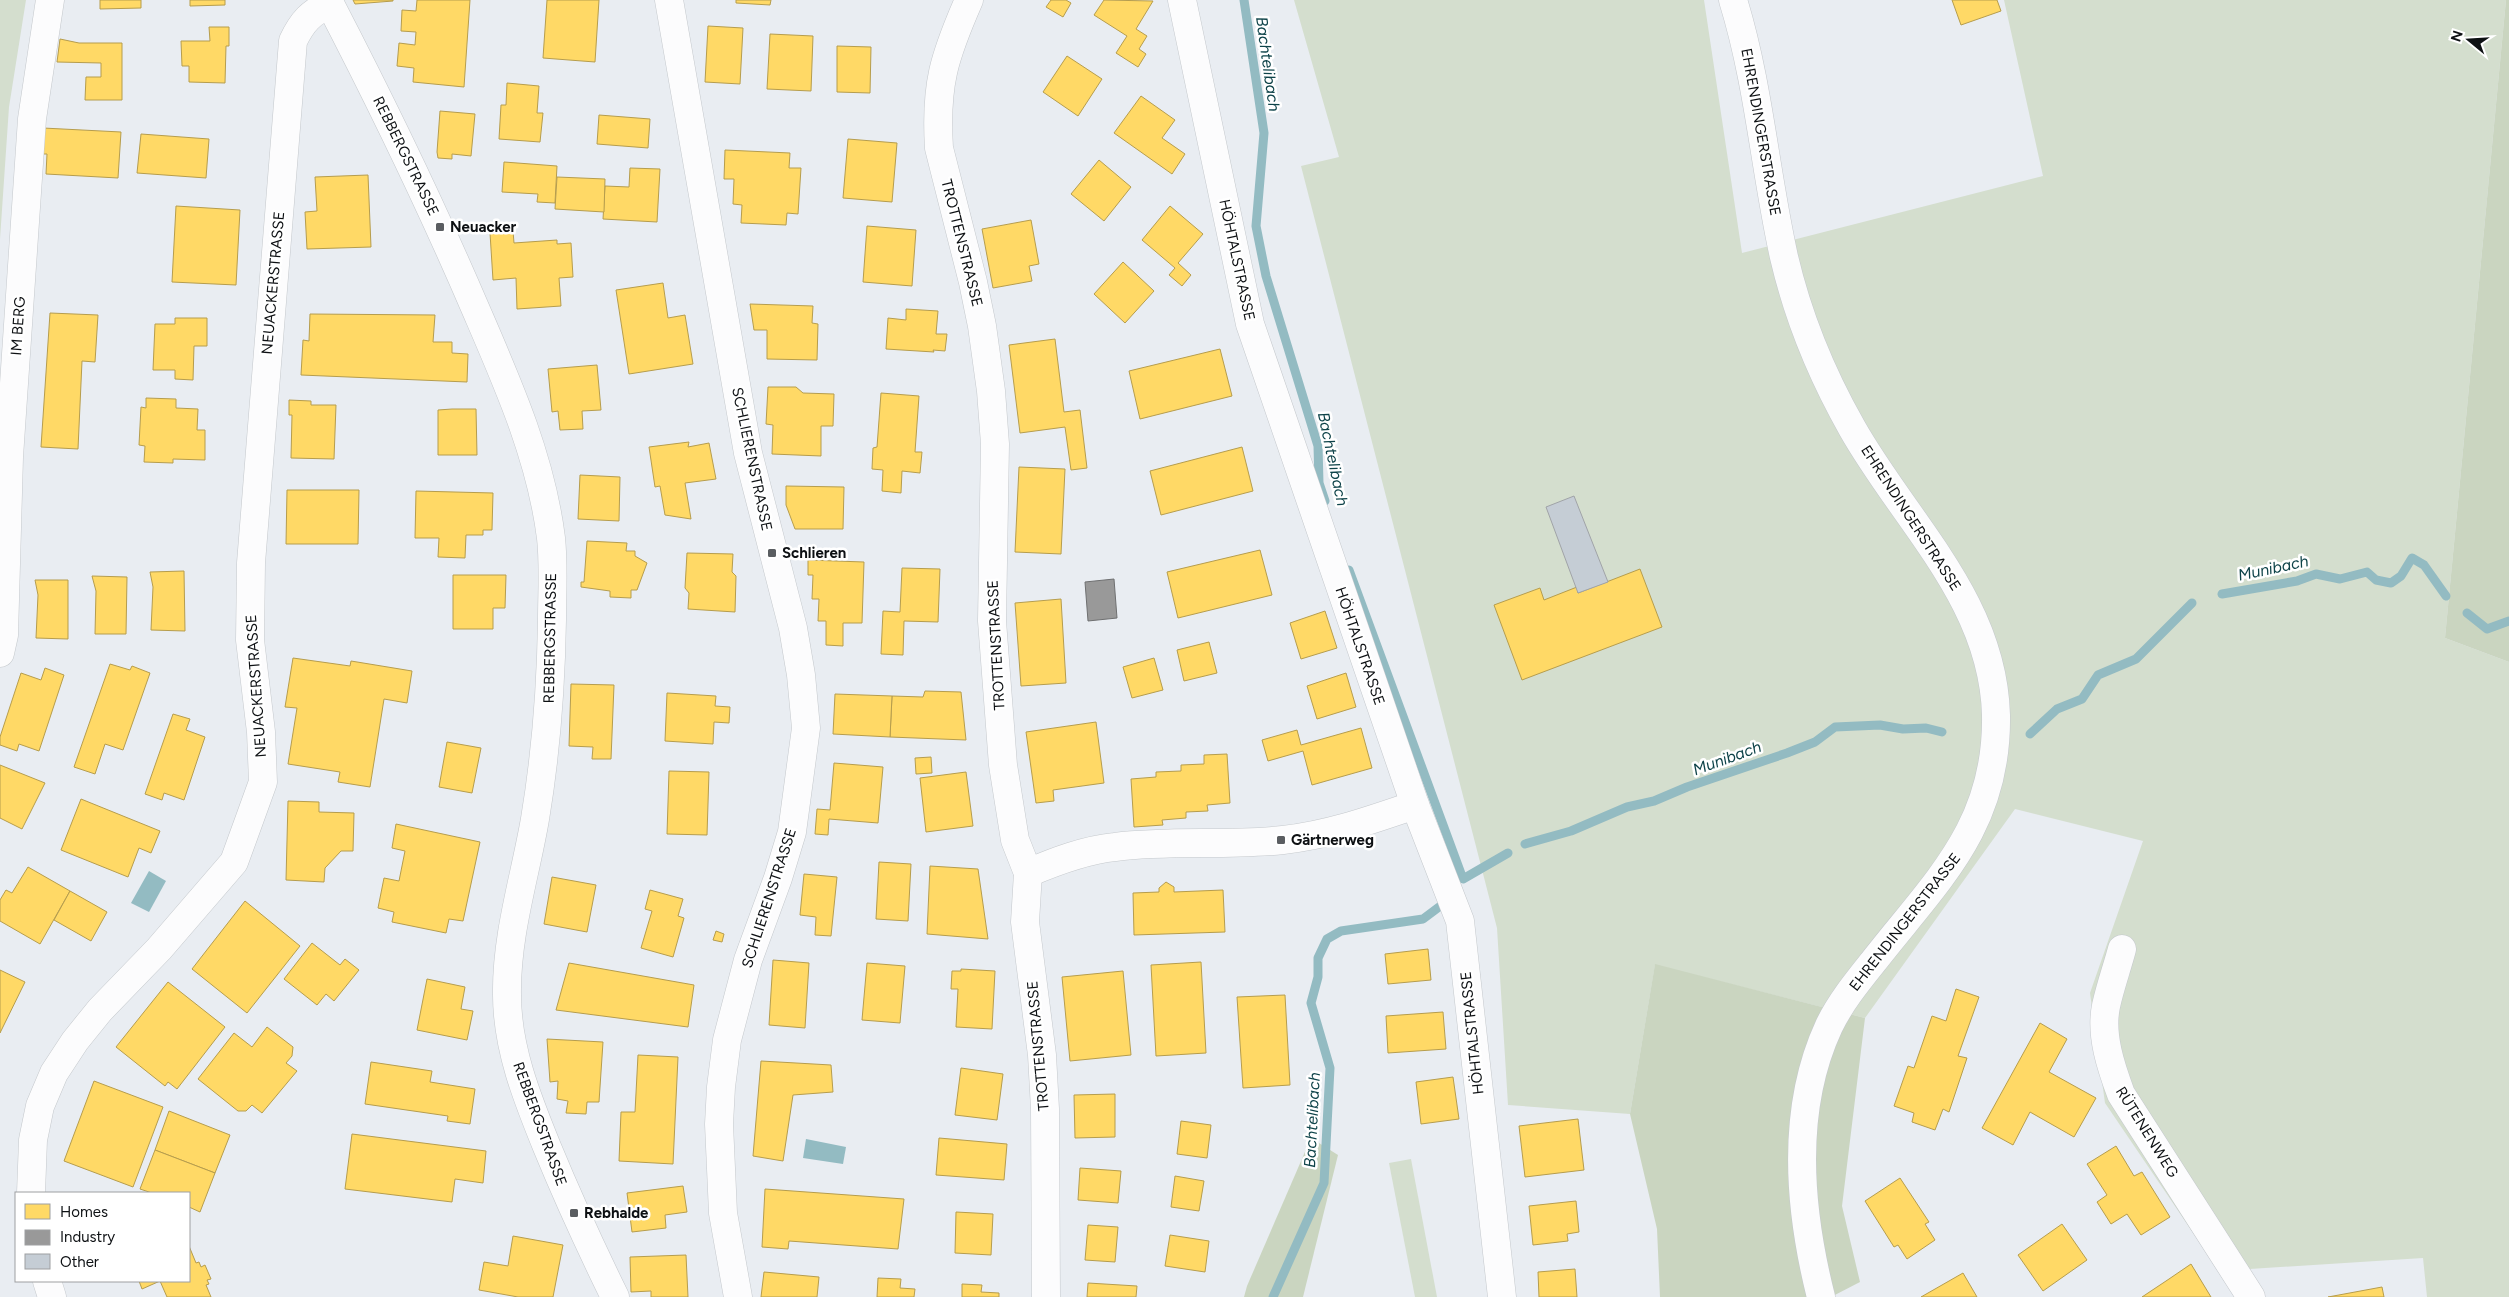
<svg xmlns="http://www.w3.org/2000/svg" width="2509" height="1297" viewBox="0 0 2509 1297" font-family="Figtree,sans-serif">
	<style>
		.green { fill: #d4dece }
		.forest { fill: #cad5c0 }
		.water { fill: #93bbc2 }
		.homes { fill: #ffd966; stroke: #b69d4d }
		.industry { fill: #999; stroke: #6f7071 }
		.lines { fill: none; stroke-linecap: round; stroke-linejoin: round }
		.stream { stroke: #93bbc2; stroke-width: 9 }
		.building { fill: #c5cdd5; stroke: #a0a3a7 }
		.minor-casing { stroke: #c4c8cc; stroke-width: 29 }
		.major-casing { stroke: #c4c8cc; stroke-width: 29 }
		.minor { stroke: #fcfcfd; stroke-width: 28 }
		.major { stroke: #fcfcfd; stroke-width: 28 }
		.poi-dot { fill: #5a5d61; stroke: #fff; stroke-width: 2 }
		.labels { text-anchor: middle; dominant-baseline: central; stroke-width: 5; stroke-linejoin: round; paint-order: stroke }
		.street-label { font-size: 15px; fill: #0d1013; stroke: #fff }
		.poi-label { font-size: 15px; font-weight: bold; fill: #0d1013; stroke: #fff; text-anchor: start }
		.water-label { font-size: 16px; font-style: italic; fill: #0e4349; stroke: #fff }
	</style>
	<rect width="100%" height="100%" fill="#e9edf2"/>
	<g class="green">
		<path d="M0,0H26L9,107L0,239Z"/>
		<path d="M1294,0H1704L1742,253L2043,176L2004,0H2506L2445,638L2509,662V1297H2427L2423,1258L2219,1271L2105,1103L2090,993L2143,841L2015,809L1865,1018L1655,965L1630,1114L1508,1105L1497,928L1301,166L1339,157Z"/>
		<path d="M1411,1159L1437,1297H1415L1389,1163Z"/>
	</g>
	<g class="forest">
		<path d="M2506,0H2509V662L2445,638Z"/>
		<path d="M1655,964L1865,1018L1842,1206L1860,1282L1831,1297H1660L1657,1229L1630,1114Z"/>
		<path d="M1311,1138L1338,1155L1303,1297H1244L1247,1286Z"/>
	</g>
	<g class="water">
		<path d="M149,871L166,881L149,912L131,903Z"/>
		<path d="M806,1139L846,1147L843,1164L803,1158Z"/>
	</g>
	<g class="homes">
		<path d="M100,0H141V8L100,9Z"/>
		<path d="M190,0H225V5L190,6Z"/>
		<path d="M353,0H393V1L355,4Z"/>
		<path d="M417,0H470L464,87L413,82L414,68L397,66L399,43L415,45L416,32L401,31L402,10L416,11Z"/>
		<path d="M547,0H599L595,62L543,58Z"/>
		<path d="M736,0H771L770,5L736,3Z"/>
		<path d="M1051,0H1066L1071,3L1063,17L1046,7Z"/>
		<path d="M1104,0L1153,1L1136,29L1147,36L1139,49L1146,54L1138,67L1116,53L1127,36L1094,15Z"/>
		<path d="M1952,0H1997L2001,11L1961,25Z"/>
		<path d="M708,26L743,28L740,84L705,82Z"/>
		<path d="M209,27H229V46H226L225,83L189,82V66H182L181,41H210Z"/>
		<path d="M770,34L813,36L811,91L767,89Z"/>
		<path d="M60,39L79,43H122V100H85L86,77H101V63L57,62Z"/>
		<path d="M837,46L871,47L870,93L837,92Z"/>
		<path d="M1067,56L1102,79L1078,116L1043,92Z"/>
		<path d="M507,83L539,86L537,113H543L540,142L499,139L501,105H506Z"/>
		<path d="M1141,96L1175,120L1162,138L1185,154L1172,174L1114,133Z"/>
		<path d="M440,111L475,114L471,156L452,154V159L438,158L437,152Z"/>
		<path d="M599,115L650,119L648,148L597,144Z"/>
		<path d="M43,128L121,132L118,178L46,174L47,154H41Z"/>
		<path d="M141,134L209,139L206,178L137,173Z"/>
		<path d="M848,139L897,143L892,202L843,198Z"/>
		<path d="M725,150L790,153L789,168H801L798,214L787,213L786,225L741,223L742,205L733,204L734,179H724Z"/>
		<path d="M1099,160L1131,187L1104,221L1071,194Z"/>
		<path d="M504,162L557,166L555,203L537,202L538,194L502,192Z"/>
		<path d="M630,168L660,169L657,222L603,219L605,186L629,187Z"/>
		<path d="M368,175L371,247L307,249L305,212L317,211L315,177Z"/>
		<path d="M557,177L605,179L604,212L555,209Z"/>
		<path d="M176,206L240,210L236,285L172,282Z"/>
		<path d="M1170,206L1203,234L1178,263L1191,275L1182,286L1169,275L1175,268L1142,240Z"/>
		<path d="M1031,220L1039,264L1029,266L1032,281L993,288L982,229Z"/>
		<path d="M867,226L916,230L912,286L863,282Z"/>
		<path d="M513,231L514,243L557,240V244L571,243L573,277L559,278L561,306L517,309L516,278L493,280L490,233Z"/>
		<path d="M1123,262L1154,291L1125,323L1094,294Z"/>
		<path d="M663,283L668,318L685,315L693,364L629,374L616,290Z"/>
		<path d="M750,304L813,306L812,323L818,324L817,360L767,359V330H754Z"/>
		<path d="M906,309L938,311L936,334H947L945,351L933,350L934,352L886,349L888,318L906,320Z"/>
		<path d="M50,313L98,315L95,362L82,361L78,449L41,447Z"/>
		<path d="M310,314L435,315L433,342H452V353L468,354L467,382L301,375L303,340L309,341Z"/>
		<path d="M175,318H207V346H194L193,380L175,379V370H153L155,324H175Z"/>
		<path d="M1055,339L1064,412L1080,410L1087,468L1071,470L1065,427L1020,433L1009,345Z"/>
		<path d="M1220,349L1232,396L1140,419L1129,371Z"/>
		<path d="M597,365L601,410L582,411L583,429L560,430L558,411L552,412L548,369Z"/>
		<path d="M768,387H796L803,393L834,394L833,426H821V456L772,454L773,425L766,424Z"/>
		<path d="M881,393L919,396L915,452H922L920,473L902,471L901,493L882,491L883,470L872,469L873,448L877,447Z"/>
		<path d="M146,398L176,399V408L198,409L197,430H205V460L173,459V463L144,462L145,446L139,445L141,407L146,408Z"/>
		<path d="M289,400L311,401V405H336L334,459L291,458L292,415H289Z"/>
		<path d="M452,409H476L477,455H438V410Z"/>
		<path d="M689,442L688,447L709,443L716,479L685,483L691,519L665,515L660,486L655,487L649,447Z"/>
		<path d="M1242,447L1253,491L1161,515L1150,471Z"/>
		<path d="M1019,467L1065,469L1061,554L1015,552Z"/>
		<path d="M580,475L620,477L619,521L578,519Z"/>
		<path d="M786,486L844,487L843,529H795L786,505Z"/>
		<path d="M287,490H359L358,544H286Z"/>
		<path d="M416,491L493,493L492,530H483V535H466L465,558L438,557L439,538H415Z"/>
		<path d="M587,541L627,543L626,551H635V556L647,563L637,590H631V598L610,597V591L581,587V582H584Z"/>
		<path d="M1260,550L1272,595L1178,618L1167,572Z"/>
		<path d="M687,553L733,554L732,572L736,576L735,612L688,609L689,593L685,588Z"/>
		<path d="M808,560L864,562L862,623H843V646L826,645V621H818L819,599H812L813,575H808Z"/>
		<path d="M902,568L940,569L938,622L904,621L903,655L881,654L883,611L900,612Z"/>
		<path d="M1640,569L1662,627L1522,680L1494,605L1540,588L1544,600L1577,587L1578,593Z"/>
		<path d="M184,571L185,631L151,630L153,587L150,572Z"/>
		<path d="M453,575H506L505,608H493V629H453Z"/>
		<path d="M92,576L127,577L126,634H95L96,591Z"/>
		<path d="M35,580H68V639L36,638L38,595Z"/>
		<path d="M1061,599L1066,683L1021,686L1015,603Z"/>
		<path d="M1325,611L1337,648L1301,659L1290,623Z"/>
		<path d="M1209,642L1217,673L1184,681L1177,650Z"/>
		<path d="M293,658L350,666L351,661L412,671L407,703L384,699L370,787L338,782L340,772L288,764L297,708L285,707Z"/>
		<path d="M1154,658L1163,690L1132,698L1123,667Z"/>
		<path d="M110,664L130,670L132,666L150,673L123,750L105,744L95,774L74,767Z"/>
		<path d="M45,668L64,675L39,751L19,744L17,751L0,745V737L21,673L41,680Z"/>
		<path d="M1346,673L1356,707L1317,719L1307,686Z"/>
		<path d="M571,684L614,685L611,759H592L593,747L569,746Z"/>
		<path d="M925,691L961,692L966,740L890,737L892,696L923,697Z"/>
		<path d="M667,693L716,696L715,706L730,707L729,723L714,722L713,744L665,741Z"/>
		<path d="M835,694L892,696L890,737L833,734Z"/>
		<path d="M173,714L190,719L186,730L205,737L184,800L164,793L162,800L145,794Z"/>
		<path d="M1096,722L1104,783L1053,790L1054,801L1036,803L1026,732Z"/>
		<path d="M1361,728L1372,768L1312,785L1303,751L1268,761L1262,740L1297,730L1301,745Z"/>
		<path d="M447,742L481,748L472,793L439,787Z"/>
		<path d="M1227,754L1230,803L1207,805L1208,811L1186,812V818L1162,820L1163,825L1134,827L1131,779L1156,777V772L1181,771V765L1204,764V755Z"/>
		<path d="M931,757L932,773L916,774L915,758Z"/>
		<path d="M834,763L883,767L878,823L829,819L828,835L815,834L817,809L830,810Z"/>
		<path d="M0,765L45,783L22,829L0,818Z"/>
		<path d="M669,771L709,772L707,835L667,834Z"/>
		<path d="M966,772L973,826L926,832L920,778Z"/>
		<path d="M81,799L160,831L151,853L139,848L128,877L61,850Z"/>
		<path d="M288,801L319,802V812L354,813L353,851H341L325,868L324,882L286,880Z"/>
		<path d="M396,824L480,842L463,921L449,919L446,933L392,922L394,912L378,908L384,878L399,881L405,851L392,848Z"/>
		<path d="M879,862L911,864L908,921L876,919Z"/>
		<path d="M930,866L978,869L988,939L927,934Z"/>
		<path d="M28,867L70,891L40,944L0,921V900L6,890L12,893Z"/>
		<path d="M804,874L837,877L831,936L815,935L816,917L800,915Z"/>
		<path d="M552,877L596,885L587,932L544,924Z"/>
		<path d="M1166,882L1174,887V892L1223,890L1225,932L1134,935L1133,893L1159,892V888Z"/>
		<path d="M650,890L683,899L678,916L684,918L673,957L641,948L652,911L645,909Z"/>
		<path d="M70,891L107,912L91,941L54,920Z"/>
		<path d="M245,901L300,946L247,1013L192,969Z"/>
		<path d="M716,931L724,934L722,942L713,940Z"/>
		<path d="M312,943L340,965L345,959L359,970L334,1001L326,994L317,1005L284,979Z"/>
		<path d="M1428,949L1431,980L1388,984L1385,954Z"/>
		<path d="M773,960L809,963L805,1028L769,1025Z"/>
		<path d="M1201,962L1206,1053L1156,1056L1151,965Z"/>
		<path d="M569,963L694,985L688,1027L556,1010Z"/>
		<path d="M867,963L905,966L900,1023L862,1020Z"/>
		<path d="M961,969L995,971L992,1029L956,1027L958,989H951L952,971H961Z"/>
		<path d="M0,970L25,982L0,1033Z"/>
		<path d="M1123,971L1131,1055L1070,1061L1062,977Z"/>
		<path d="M427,979L465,987L461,1009L473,1011L467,1040L417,1030Z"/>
		<path d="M168,982L225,1027L177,1089L168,1082L165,1086L116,1047Z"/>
		<path d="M1956,989L1979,997L1958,1056L1967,1058L1949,1112L1943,1109L1935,1130L1912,1122L1914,1113L1894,1106L1908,1066L1914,1068L1932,1016L1946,1021Z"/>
		<path d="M1285,995L1290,1085L1243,1088L1237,997Z"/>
		<path d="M1443,1012L1446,1049L1388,1053L1386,1016Z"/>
		<path d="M2040,1023L2067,1039L2049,1072L2096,1098L2074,1137L2030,1112L2013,1145L1982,1128Z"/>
		<path d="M267,1027L293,1047L292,1056L286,1063L297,1071L262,1113L252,1105L246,1111H238L198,1079L234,1033L252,1047Z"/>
		<path d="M547,1039L603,1042L599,1102H587L586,1114L566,1113L568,1101L557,1099L558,1081L550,1082Z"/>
		<path d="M638,1055L678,1057L673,1164L619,1161L621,1112H635Z"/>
		<path d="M761,1061L831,1065L833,1092L793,1095L783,1161L753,1156Z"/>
		<path d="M371,1062L432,1071L430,1082L475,1089L470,1124L447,1121L448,1116L365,1104Z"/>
		<path d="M961,1068L1003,1074L997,1120L955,1115Z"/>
		<path d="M1453,1077L1459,1119L1421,1124L1416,1082Z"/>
		<path d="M94,1081L163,1107L133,1187L64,1161Z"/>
		<path d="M1115,1094V1137L1075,1138L1074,1095Z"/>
		<path d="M169,1111L230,1135L215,1173L155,1150Z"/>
		<path d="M1578,1119L1584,1170L1525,1177L1519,1126Z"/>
		<path d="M1181,1121L1211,1125L1207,1158L1177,1154Z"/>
		<path d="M352,1134L486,1151L483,1183L455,1179L452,1202L345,1189Z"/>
		<path d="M939,1138L1007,1144L1004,1180L936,1175Z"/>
		<path d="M2116,1146L2134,1176L2142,1172L2170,1217L2141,1235L2127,1214L2111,1224L2097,1202L2107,1195L2087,1164Z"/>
		<path d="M155,1150L215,1173L200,1212L189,1207V1193H152L140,1189Z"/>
		<path d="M1080,1168L1121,1171L1118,1203L1078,1200Z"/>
		<path d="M1175,1176L1204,1181L1199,1211L1171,1207Z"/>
		<path d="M1900,1178L1929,1222L1925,1224L1935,1240L1907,1259L1898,1245L1894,1247L1865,1201Z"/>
		<path d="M683,1186L687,1212L665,1215L666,1228L632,1232L627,1193Z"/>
		<path d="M765,1189L904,1199L898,1249L789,1241L788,1249L762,1247Z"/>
		<path d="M1576,1201L1579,1232L1567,1234L1568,1241L1533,1245L1529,1206Z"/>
		<path d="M956,1212L993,1214L991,1255L955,1253Z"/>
		<path d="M2062,1224L2087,1260L2043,1291L2018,1255Z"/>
		<path d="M1088,1225L1118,1227L1115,1262L1085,1260Z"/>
		<path d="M1170,1235L1209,1241L1205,1272L1165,1266Z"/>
		<path d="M513,1236L563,1245L553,1297H518L479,1290L484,1262L508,1266Z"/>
		<path d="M189,1246L196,1263L199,1262L201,1267L205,1265L211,1279L207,1280L209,1284L206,1285L211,1297H167L160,1281L142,1289L139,1281H189Z"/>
		<path d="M686,1255L688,1297H651V1291L631,1292L630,1257Z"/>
		<path d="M2191,1264L2211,1297H2142L2169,1279Z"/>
		<path d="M1575,1269L1577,1297H1539L1538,1272Z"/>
		<path d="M764,1272L819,1277L817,1297H761Z"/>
		<path d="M1963,1273L1977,1297H1921Z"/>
		<path d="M878,1278L901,1279L900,1288L915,1289L914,1297H877Z"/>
		<path d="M1088,1283L1137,1286L1136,1297H1087Z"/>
		<path d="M962,1284L982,1285L981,1292L999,1293V1297H962Z"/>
		<path d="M2382,1287L2384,1297H2328Z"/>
	</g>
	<path class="industry" d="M1114,579L1117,618L1088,621L1085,582Z"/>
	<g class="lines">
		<g class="stream">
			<path d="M1244,0L1264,133L1256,226L1266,276L1318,446L1319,483L1325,501"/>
			<path d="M1349,570L1463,879L1508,853"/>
			<path d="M2222,594L2297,581L2316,574L2340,579L2367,572L2376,580L2391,583L2401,576L2412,558L2424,565L2446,596"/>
			<path d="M2467,613L2487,629L2509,621"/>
			<path d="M2030,734L2057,709L2082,699L2098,675L2136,659L2192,603"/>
			<path d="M1525,844L1571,831L1627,807L1654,801L1687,787L1787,753L1815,742L1835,727L1880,725L1903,729L1926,728L1942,732"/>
			<path d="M1273,1297L1324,1183L1330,1068L1311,1003L1318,977V958L1327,939L1341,931L1423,919L1439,907"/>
		</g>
	</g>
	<path class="building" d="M1574,496L1608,582L1578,593L1546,507Z"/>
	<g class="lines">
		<defs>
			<g id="minor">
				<path d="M328,0C381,102 431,205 476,310C508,384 541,458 551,538C554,565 552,593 552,620C551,687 546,753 535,819C525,877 506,935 507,995C507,1048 527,1098 547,1147C568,1198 591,1248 615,1297"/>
				<path d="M669,0L748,453L793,628L801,675L806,728L792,832L778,878L748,960L727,1040L721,1087L719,1124L723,1213L738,1297"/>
				<path d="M969,0C944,57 935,85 939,148L973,282L982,326L991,391L995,444L992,621L1003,765L1015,840L1028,873L1025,922L1042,1055L1045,1109L1046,1297"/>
				<path d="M1182,0L1250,324L1415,805L1460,921L1502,1297"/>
				<path d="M0,653L4,635L9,457L32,119L50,0"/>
				<path d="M1028,873C1056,861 1085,850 1115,847C1171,840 1227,846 1283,840C1329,835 1371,820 1415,805"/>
				<path d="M2122,949C2117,968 2110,987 2106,1006C2100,1035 2111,1067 2121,1094L2251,1297"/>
				<path d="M31,1193L33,1140L40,1106L54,1073L75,1041L100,1010L159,949L234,862L250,818L263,782L261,732L250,640L251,563L293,41C302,22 311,12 330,4"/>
				<path d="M47,1281L52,1297"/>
			</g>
			<path id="major" d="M1733,0C1759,84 1765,172 1784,257C1798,317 1822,375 1852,428C1905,522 1993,600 1996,715C1998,827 1936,881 1873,962C1857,982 1840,1003 1829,1026C1790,1110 1799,1210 1821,1297"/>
		</defs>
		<use href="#minor" class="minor-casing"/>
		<use href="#major" class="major-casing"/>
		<use href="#minor" class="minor"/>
		<use href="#major" class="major"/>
	</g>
	<g class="poi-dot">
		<rect x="435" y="222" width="10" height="10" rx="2.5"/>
		<rect x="767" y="548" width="10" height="10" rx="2.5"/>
		<rect x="1276" y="835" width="10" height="10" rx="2.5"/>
		<rect x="569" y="1208" width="10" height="10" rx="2.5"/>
	</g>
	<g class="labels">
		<g class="street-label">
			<text transform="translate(1761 132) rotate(80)">EHRENDINGERSTRASSE</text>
			<text transform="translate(406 156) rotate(64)">REBBERGSTRASSE</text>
			<text transform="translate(962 243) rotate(76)">TROTTENSTRASSE</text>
			<text transform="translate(1237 260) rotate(78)">HÖHTALSTRASSE</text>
			<text transform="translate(273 283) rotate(-85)">NEUACKERSTRASSE</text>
			<text transform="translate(18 326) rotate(-86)">IM BERG</text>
			<text transform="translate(752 459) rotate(78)">SCHLIERENSTRASSE</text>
			<text transform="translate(1911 518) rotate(57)">EHRENDINGERSTRASSE</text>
			<text transform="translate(550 638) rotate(-89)">REBBERGSTRASSE</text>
			<text transform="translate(996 645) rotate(-93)">TROTTENSTRASSE</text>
			<text transform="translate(1360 646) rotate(71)">HÖHTALSTRASSE</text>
			<text transform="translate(256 686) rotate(-94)">NEUACKERSTRASSE</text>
			<text transform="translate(769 898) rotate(-72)">SCHLIERENSTRASSE</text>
			<text transform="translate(1905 922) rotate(-52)">EHRENDINGERSTRASSE</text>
			<text transform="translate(1472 1033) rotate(-96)">HÖHTALSTRASSE</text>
			<text transform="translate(1038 1046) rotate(-95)">TROTTENSTRASSE</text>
			<text transform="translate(540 1124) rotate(70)">REBBERGSTRASSE</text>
			<text transform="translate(2147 1132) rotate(58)">RÜTENENWEG</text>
		</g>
		<g class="poi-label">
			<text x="450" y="227">Neuacker</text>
			<text x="782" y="553">Schlieren</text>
			<text x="1291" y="840">Gärtnerweg</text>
			<text x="584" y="1213">Rebhalde</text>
		</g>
		<g class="water-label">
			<text transform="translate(1268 64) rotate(82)">Bachtelibach</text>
			<text transform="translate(1333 459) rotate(78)">Bachtelibach</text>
			<text transform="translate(2273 568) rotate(-12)">Munibach</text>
			<text transform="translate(1727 758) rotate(-20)">Munibach</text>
			<text transform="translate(1312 1120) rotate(-87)">Bachtelibach</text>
		</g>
	</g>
	<rect x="15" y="1192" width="175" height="90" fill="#ffffff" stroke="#9e9fa1"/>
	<rect x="25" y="1204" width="25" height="15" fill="#ffd966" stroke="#9e9fa1"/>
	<text x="60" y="1217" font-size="15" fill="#0d1013">Homes</text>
	<rect x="25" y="1230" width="25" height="15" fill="#999999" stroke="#9e9fa1"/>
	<text x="60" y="1242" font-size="15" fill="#0d1013">Industry</text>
	<rect x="25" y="1254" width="25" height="15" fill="#c5cdd5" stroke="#9e9fa1"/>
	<text x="60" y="1267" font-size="15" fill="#0d1013">Other</text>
	<g transform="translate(2469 40) rotate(288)" stroke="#ffffff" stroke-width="4" paint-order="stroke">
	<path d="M0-4L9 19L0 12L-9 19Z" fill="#0d1013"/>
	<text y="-8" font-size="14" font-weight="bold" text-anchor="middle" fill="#0d1013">N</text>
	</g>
</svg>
